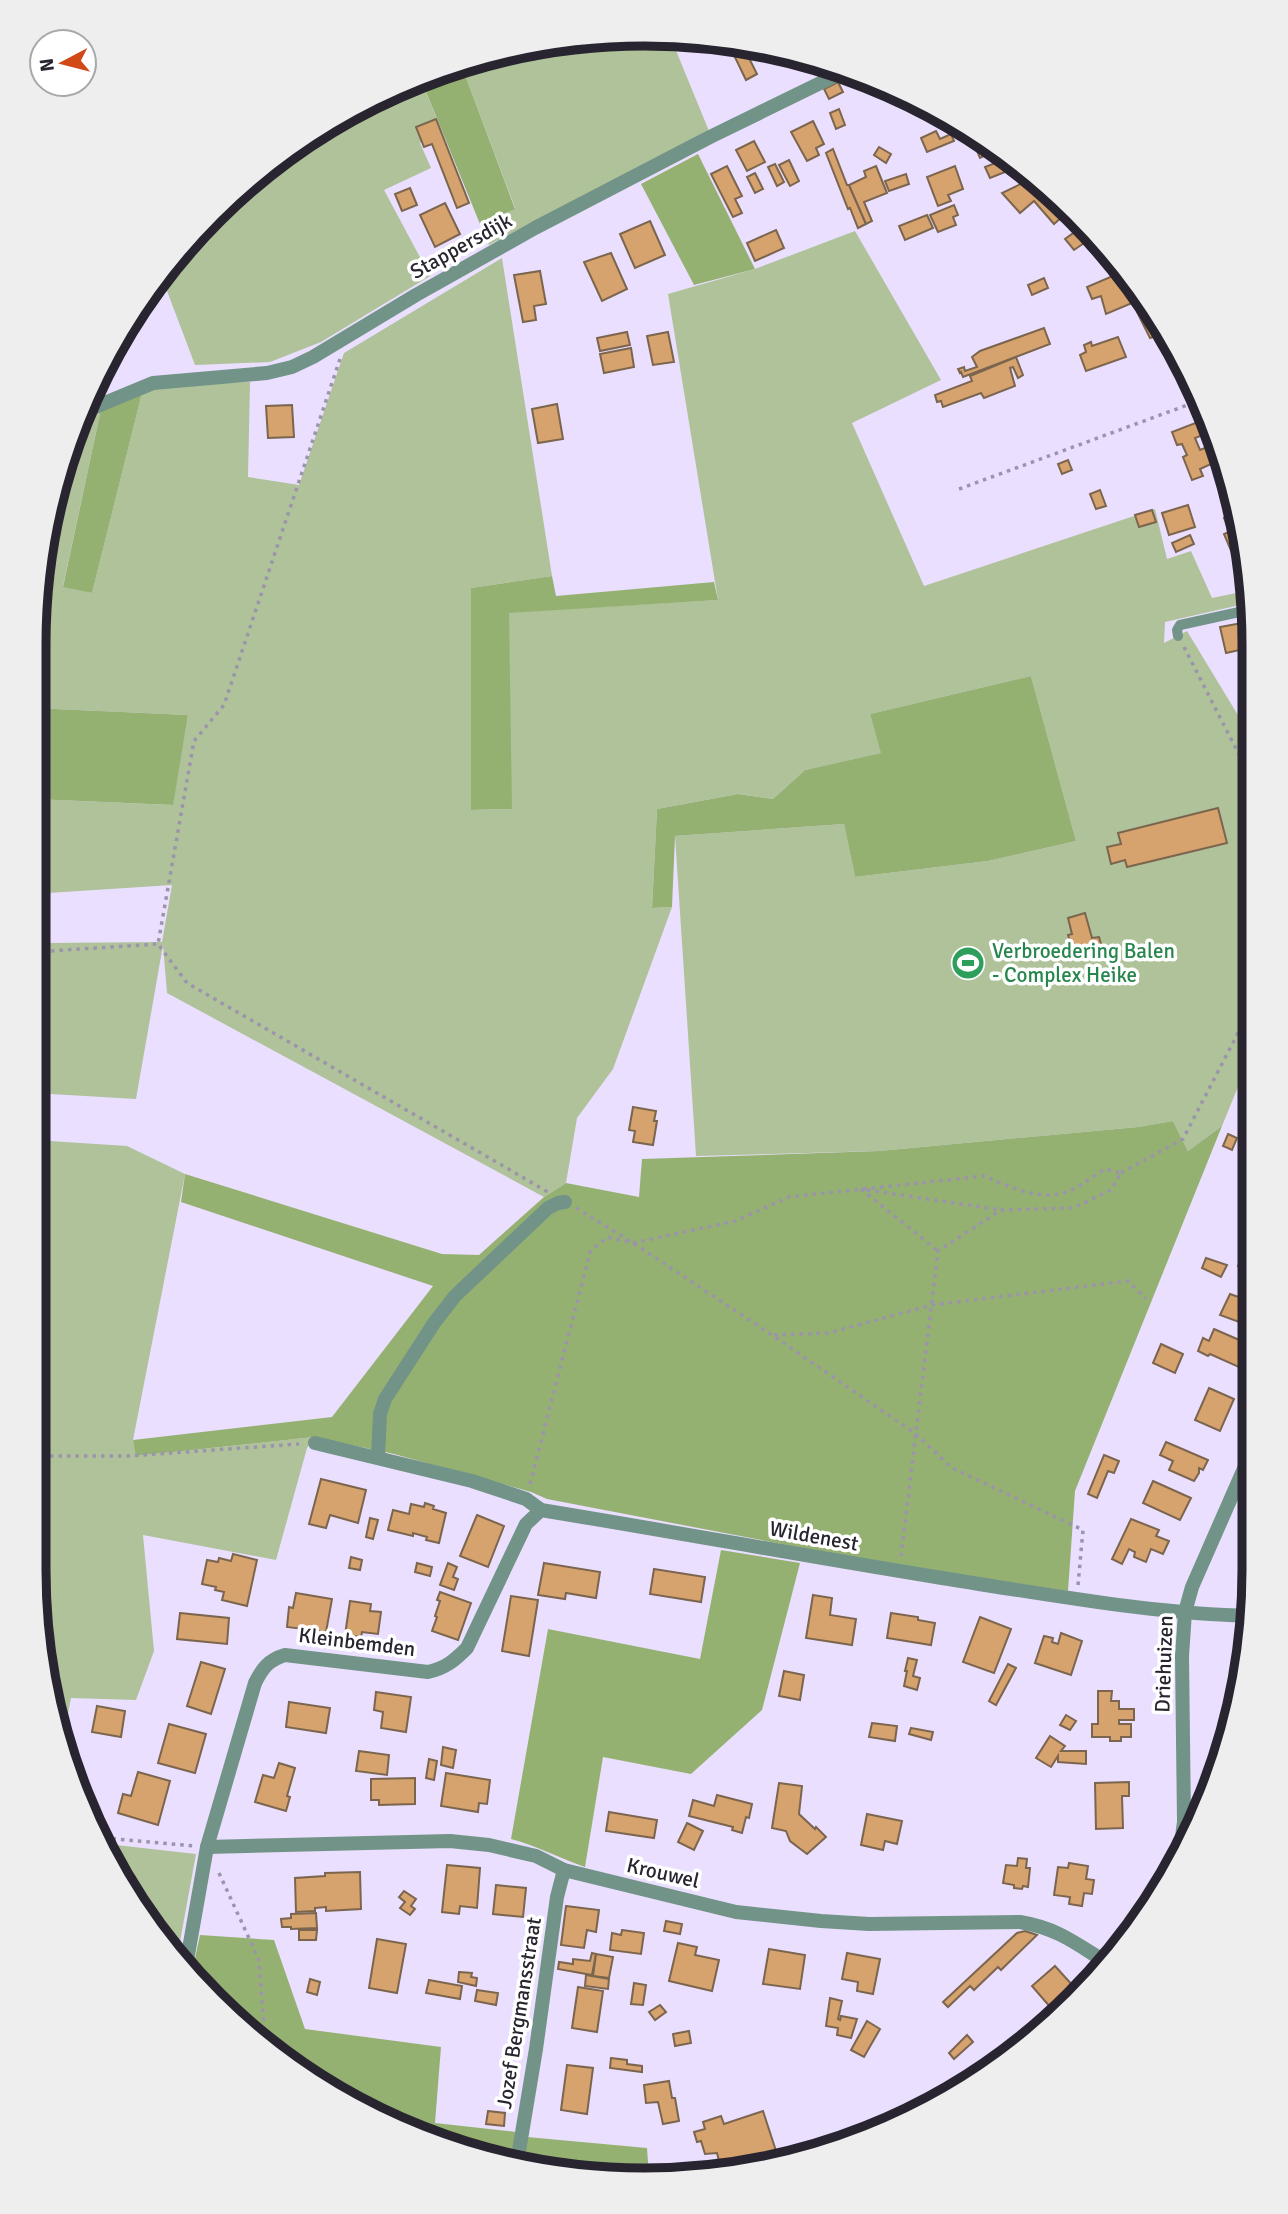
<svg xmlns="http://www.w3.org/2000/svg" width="1288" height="2214" viewBox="0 0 1288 2214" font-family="Signika,sans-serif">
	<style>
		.green { fill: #afc29a; fill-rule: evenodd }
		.forest { fill: #95b172 }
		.building { fill: #d6a26d; stroke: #7b654e; stroke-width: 2 }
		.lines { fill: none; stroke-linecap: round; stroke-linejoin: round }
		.path { stroke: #9c94aa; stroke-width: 3.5; stroke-dasharray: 3.5 5; stroke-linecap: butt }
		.lane { stroke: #729387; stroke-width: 10 }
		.street { stroke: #729387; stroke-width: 14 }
		.labels { text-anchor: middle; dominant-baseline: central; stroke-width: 7; stroke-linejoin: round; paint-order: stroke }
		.street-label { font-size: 21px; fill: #292530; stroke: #fff }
		.leisure-label { font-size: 21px; fill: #27864d; stroke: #fff; text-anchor: start }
		.rim { fill: none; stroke: #292530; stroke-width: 9 }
	</style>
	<rect width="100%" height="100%" fill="#eadffe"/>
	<g class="green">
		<path d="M644,33L670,36L709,131L489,245L480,224L515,208L461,64L524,45Z"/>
		<path d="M420,77L442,132L420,143L431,168L384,190L430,276L321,342L270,362L195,365L161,275L212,212L267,167L299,160L293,145L304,136L410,80Z"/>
		<path d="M855,231L941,380L852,423L924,586L1155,509L1167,559L1191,551L1212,598L1251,590L1253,602L1165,622L1164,643L1187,631L1253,740V1050L1222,1126L1188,1151L1173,1121L1138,1127L879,1151L696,1156L675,836L844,824L855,877L988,861L1076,841L1031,676L870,714L882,753L805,770L773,799L738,794L657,809L652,908L672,907L613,1069L577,1118L566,1183L544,1197L167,993L163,945L136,1099L34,1093V799L172,805L188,715L34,708L35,604L66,447L80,419L101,409L63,586L92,593L142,393L174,384L250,382L248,477L299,485L344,353L502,258L552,576L471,588V810L511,809L508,612L718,600L668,294L755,269ZM172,885L162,942L48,943V893Z"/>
		<path d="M34,1140L127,1146L185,1174L133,1440L137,1456L314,1437L307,1448L276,1560L143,1535L154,1651L136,1700L71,1698L62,1744L33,1570Z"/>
		<path d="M107,1844L196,1854L177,1958L159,1941Z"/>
	</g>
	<g class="forest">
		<path d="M461,64L515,209L480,224L420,77Z"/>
		<path d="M698,154L755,269L694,285L641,184Z"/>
		<path d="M142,393L92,593L63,587L101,409Z"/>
		<path d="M552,576L556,596L714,582L718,600L509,613L512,809L471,810V588Z"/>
		<path d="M1031,676L1076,841L988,861L855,877L844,824L675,836L672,907L652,908L657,809L738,794L773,799L805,770L881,753L870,714Z"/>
		<path d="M34,708L188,715L173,805L34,799Z"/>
		<path d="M1173,1121L1188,1151L1222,1126L1075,1491L1068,1591L886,1564L547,1499L531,1492L394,1454L314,1437L136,1456L133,1440L332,1417L433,1286L181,1202L185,1174L442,1254L479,1255L544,1197L566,1183L639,1197L642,1159L879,1151L1138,1127Z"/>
		<path d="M721,1550L800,1563L762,1710L691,1774L603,1757L585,1867C559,1858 537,1846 511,1839L548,1629L700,1659Z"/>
		<path d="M200,1935L274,1940L305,2029L441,2047L435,2123L516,2132L512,2162L486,2160L304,2078L192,1972Z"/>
		<path d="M527,2137L647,2148L649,2176L522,2163Z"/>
	</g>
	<g class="building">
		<path d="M742,44L757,74L746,80L731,49Z"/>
		<path d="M838,82L843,92L829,99L824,89Z"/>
		<path d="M839,109L845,125L836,129L830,113Z"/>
		<path d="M436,119L469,203L457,208L432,144L424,147L416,127Z"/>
		<path d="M813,121L824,144L816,148L819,155L807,161L791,132Z"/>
		<path d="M936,131L940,139L951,134L954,141L927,152L921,138Z"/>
		<path d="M985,138L1003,153L1001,154L998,149L980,158L974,144Z"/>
		<path d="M754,141L765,162L747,171L736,150Z"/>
		<path d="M879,147L891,154L886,163L874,155Z"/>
		<path d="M833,149L847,185H849L866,224L858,228L850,208L848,209L826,153Z"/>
		<path d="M1003,153L1020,166L990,178L985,167L998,162L995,156Z"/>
		<path d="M789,160L799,181L790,186L779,165Z"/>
		<path d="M775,164L784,182L777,186L768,167Z"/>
		<path d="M727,166L742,196L735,199L742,213L733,217L711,174Z"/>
		<path d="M876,166L887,193L864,202L872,221L866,224L849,185L866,177L864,171Z"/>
		<path d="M955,166L963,189L948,195L951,201L938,206L927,177Z"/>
		<path d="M755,173L763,189L755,193L747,177Z"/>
		<path d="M906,174L909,184L889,191L885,181Z"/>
		<path d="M1031,179L1043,193L1047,189L1071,209L1054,224L1034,201L1020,213L1002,193Z"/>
		<path d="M410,188L417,205L402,211L395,194Z"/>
		<path d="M445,203L460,234L435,247L420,215Z"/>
		<path d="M954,205L958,215L953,217L956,225L938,232L930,215Z"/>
		<path d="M927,215L933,228L905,240L899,226Z"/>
		<path d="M650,221L665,255L635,268L620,234Z"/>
		<path d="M1088,228L1107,253L1100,258L1087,241L1074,250L1065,239L1079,229L1082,233Z"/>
		<path d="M776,230L784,248L755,261L747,243Z"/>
		<path d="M611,253L627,289L602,301L584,262Z"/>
		<path d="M540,271L546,304L534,306L536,320L523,322L514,275Z"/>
		<path d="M1122,272L1131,285L1137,301L1106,314L1101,296L1092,299L1087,287Z"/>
		<path d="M1044,278L1048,288L1032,295L1028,285Z"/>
		<path d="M1148,306L1168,332L1150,338L1137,312Z"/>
		<path d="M1044,328L1050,344L963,377L961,372L960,373L958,369L964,367L965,371L977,367L972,357L980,351Z"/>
		<path d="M627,332L630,345L600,351L597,338Z"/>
		<path d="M668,332L674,362L653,365L647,336Z"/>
		<path d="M1118,337L1126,357L1086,371L1080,355L1086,352L1084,345L1091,342L1092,346Z"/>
		<path d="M631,348L634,367L604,373L600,354Z"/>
		<path d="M1016,357L1023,375L1018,378L1013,367L1010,368L1015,386L984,398L981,393L943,407L941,401L937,402L935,395L972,381L970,376Z"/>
		<path d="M557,404L563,439L538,443L532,409Z"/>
		<path d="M292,405L294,437L268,438L266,406Z"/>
		<path d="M1198,422L1203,435L1195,438L1200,450L1212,445L1214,451L1222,448L1226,466L1216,470L1213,463L1200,469L1203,476L1192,480L1183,457L1187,455L1182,444L1177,445L1172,432Z"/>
		<path d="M1068,460L1072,470L1062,474L1058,464Z"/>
		<path d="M1100,490L1106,506L1096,509L1090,494Z"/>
		<path d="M1188,505L1195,527L1169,535L1162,513Z"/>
		<path d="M1152,510L1156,522L1139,527L1135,515Z"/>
		<path d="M1236,514L1244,557L1235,560L1224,534L1229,532L1224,518Z"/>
		<path d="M1190,535L1194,544L1176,552L1172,543Z"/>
		<path d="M1253,621V638L1242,641L1244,649L1226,653L1220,627Z"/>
		<path d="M1218,808L1227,843L1127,867L1125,860L1111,864L1107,847L1121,844L1118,833Z"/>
		<path d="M1085,913L1092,938L1099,937L1103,951L1079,958L1076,948L1072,949L1068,935L1072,934L1068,918Z"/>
		<path d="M633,1107L656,1111L654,1121H657L653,1145L633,1142L635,1131L629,1130Z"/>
		<path d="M1228,1134L1237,1138L1232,1150L1223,1146Z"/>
		<path d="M1250,1240L1253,1241V1272L1238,1266Z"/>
		<path d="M1206,1258L1227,1265L1221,1277L1202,1268Z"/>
		<path d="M1230,1294L1253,1302V1327L1220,1315Z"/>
		<path d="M1214,1329L1253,1346L1252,1357L1247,1354L1245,1360L1250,1362L1245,1372L1237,1366L1210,1354L1208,1356L1198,1351L1203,1338L1209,1341Z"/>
		<path d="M1161,1344L1183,1354L1175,1373L1153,1363Z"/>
		<path d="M1209,1388L1234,1399L1220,1431L1195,1420Z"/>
		<path d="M1166,1442L1208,1460L1203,1470L1199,1468V1473L1194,1481L1169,1470L1173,1461L1160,1455Z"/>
		<path d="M1104,1455L1119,1461L1114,1473L1108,1471L1097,1498L1088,1494Z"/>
		<path d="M321,1479L366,1490L358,1523L330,1515L326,1528L309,1524Z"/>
		<path d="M1153,1481L1191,1498L1180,1520L1143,1503Z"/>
		<path d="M425,1503L434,1506L433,1509L446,1513L439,1543L426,1540L427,1537L413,1533V1536L388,1530L393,1510L409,1514L411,1504L424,1507Z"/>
		<path d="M477,1515L504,1526L488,1567L460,1556Z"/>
		<path d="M370,1518L378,1520L373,1539L366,1537Z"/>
		<path d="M1131,1519L1159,1530L1156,1536L1169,1541L1163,1554L1151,1549L1146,1562L1134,1557L1135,1552L1129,1549L1122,1564L1112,1559Z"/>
		<path d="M233,1554L257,1560L247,1606L222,1600L224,1592L215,1590L216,1587L202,1584L207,1560L218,1562L219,1558L231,1561Z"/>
		<path d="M351,1557L362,1560L360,1570L349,1568Z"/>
		<path d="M417,1563L432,1567L430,1576L415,1572Z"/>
		<path d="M448,1563L457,1567L453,1577L458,1579L454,1590L440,1585Z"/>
		<path d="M544,1563L600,1572L596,1598L566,1593L565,1599L538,1595Z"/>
		<path d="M654,1569L705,1577L701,1602L650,1594Z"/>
		<path d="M440,1592L471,1603L458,1640L432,1631L437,1617L435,1616L440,1601L437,1600Z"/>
		<path d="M296,1593L332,1599L326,1632L287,1627L289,1607L293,1608Z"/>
		<path d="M813,1595L832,1598L830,1615L856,1619L852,1645L806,1638Z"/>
		<path d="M511,1596L538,1600L529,1656L502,1651Z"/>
		<path d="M350,1601L371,1604L370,1611L381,1612L378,1634L362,1632L361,1637L345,1635Z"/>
		<path d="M180,1613L229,1618L227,1644L177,1639Z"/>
		<path d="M891,1613L918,1617V1620L935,1623L931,1645L887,1638Z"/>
		<path d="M980,1617L1011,1629L994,1673L963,1662Z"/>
		<path d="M1061,1633L1082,1641L1071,1675L1035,1663L1044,1636L1053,1638L1052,1642L1058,1644Z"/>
		<path d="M908,1658L917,1660L913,1676L920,1678L917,1690L904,1686L907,1671H905Z"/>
		<path d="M201,1662L225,1669L211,1714L187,1706Z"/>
		<path d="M1008,1664L1016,1668L996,1705L989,1701Z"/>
		<path d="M784,1671L804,1675L800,1700L779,1696Z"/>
		<path d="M1098,1691H1112L1111,1701H1119V1709H1134V1720H1119V1724H1131V1737H1121V1741H1110V1737H1092V1724H1098Z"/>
		<path d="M376,1692L411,1697L406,1732L381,1728L383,1712L374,1710Z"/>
		<path d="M289,1702L330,1708L326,1733L286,1727Z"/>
		<path d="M97,1706L125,1711L121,1737L92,1732Z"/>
		<path d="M1066,1715L1076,1721L1070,1730L1060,1725Z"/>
		<path d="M872,1723L897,1726L895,1741L869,1737Z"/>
		<path d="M169,1724L206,1734L195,1773L158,1763Z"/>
		<path d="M911,1728L933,1732L931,1740L909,1734Z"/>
		<path d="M1050,1736L1065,1746L1061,1751H1086V1764L1058,1762V1756L1051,1767L1036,1758Z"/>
		<path d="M443,1747L456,1750L453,1768L441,1765Z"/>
		<path d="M359,1751L389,1755L387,1775L356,1771Z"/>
		<path d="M429,1759L437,1761L434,1780L426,1778Z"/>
		<path d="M279,1763L295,1768L287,1796L290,1797L286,1811L255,1802L263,1775L274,1778Z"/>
		<path d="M138,1772L170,1781L158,1825L118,1813L123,1794L131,1796Z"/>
		<path d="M446,1773L490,1780L487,1804L479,1803L478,1812L441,1806Z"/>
		<path d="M415,1778V1804L379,1805V1800H371V1779Z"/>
		<path d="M1129,1782V1796H1122L1123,1828L1096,1829L1095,1783Z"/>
		<path d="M779,1783L802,1786L799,1814L815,1829L816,1827L826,1837L807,1854L790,1841L786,1831L772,1828Z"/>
		<path d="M717,1795L752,1804L749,1818L746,1817L742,1833L732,1830L733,1827L689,1816L693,1800L714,1806Z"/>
		<path d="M609,1812L657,1820L654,1838L606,1831Z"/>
		<path d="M867,1814L902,1821L897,1844L885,1841L883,1850L861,1845Z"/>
		<path d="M687,1823L703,1831L694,1850L678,1842Z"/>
		<path d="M1018,1858L1027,1859L1026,1868H1030L1028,1887L1023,1886L1022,1889L1014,1888V1885L1003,1883L1006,1865L1017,1866Z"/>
		<path d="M1069,1863L1088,1866L1086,1879L1094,1880L1092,1894L1084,1893L1082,1906L1069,1904L1070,1897L1054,1895L1058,1867L1068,1868Z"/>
		<path d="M447,1865L480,1868L477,1908L460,1906L459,1914L442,1912Z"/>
		<path d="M360,1872L361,1909L326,1911V1907L315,1908V1911L296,1912L295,1878L325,1876V1873Z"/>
		<path d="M496,1885L526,1888L523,1917L493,1914Z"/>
		<path d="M404,1891L416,1899L411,1906L415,1909L410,1915L400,1908L405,1902L399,1897Z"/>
		<path d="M566,1906L599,1910L596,1932L587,1930L584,1948L561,1945Z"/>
		<path d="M316,1913L317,1928L291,1929V1927H282L281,1919L291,1918V1914Z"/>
		<path d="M666,1921L682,1924L680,1934L664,1931Z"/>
		<path d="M299,1930H317L316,1940H299Z"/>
		<path d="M622,1930L644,1933L641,1954L610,1950L612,1933L621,1935Z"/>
		<path d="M1025,1931L1037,1935L1001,1970L998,1967L974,1990L970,1986L948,2007L943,2002L1017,1933Z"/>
		<path d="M377,1939L406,1944L397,1993L369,1988Z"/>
		<path d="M678,1943L697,1947L695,1955L719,1960L712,1991L669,1981Z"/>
		<path d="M769,1949L805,1955L800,1989L763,1984Z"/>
		<path d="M592,1953L596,1954L592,1975L558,1969L559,1962L573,1964V1959L590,1961Z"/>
		<path d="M847,1953L880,1959L873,1994L857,1991L858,1982L842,1979Z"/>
		<path d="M596,1954L613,1957L609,1978L593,1976Z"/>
		<path d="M1055,1966L1074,1987L1051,2008L1032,1986Z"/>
		<path d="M459,1972L472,1973L471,1977L477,1978L476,1986L458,1982Z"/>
		<path d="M586,1975L609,1979L608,1989L585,1986Z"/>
		<path d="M310,1979L320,1982L317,1995L307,1992Z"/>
		<path d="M429,1980L462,1986L460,1999L426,1993Z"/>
		<path d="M634,1983L646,1985L643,2005L631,2004Z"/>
		<path d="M578,1987L603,1991L597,2032L572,2028Z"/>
		<path d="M477,1990L498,1993L496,2005L475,2001Z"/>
		<path d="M830,1998L842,2001L838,2019L840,2020L841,2016L857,2019L851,2038L837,2035L838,2028L826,2026Z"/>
		<path d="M660,2005L666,2012L655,2020L649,2012Z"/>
		<path d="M867,2021L880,2029L864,2057L851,2050Z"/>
		<path d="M689,2031L691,2043L675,2046L673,2034Z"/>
		<path d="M967,2035L973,2042L954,2059L949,2053Z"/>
		<path d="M611,2058L627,2060V2064L642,2066V2072L610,2068Z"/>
		<path d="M567,2065L593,2068L587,2114L561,2110Z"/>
		<path d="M669,2081L672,2098H675L679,2121L663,2124L658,2102L646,2103L644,2085Z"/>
		<path d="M488,2111L505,2113L504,2126L486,2124Z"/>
		<path d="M763,2111L777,2154L751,2166L734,2169L731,2164L720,2165L717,2153L705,2154L701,2141L697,2142L694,2132L705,2129L703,2122L721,2116L724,2124Z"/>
	</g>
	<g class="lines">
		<g class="path">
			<path d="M340,359L224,705L194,741L158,944L187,983L548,1192"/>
			<path d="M959,489L1201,400"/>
			<path d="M1184,647L1253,782"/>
			<path d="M34,952L158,944"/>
			<path d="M1121,1173L1183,1139L1253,1004"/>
			<path d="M861,1189L938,1251"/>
			<path d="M867,1190L1001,1210"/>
			<path d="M576,1208L633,1243L772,1335L916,1434L952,1468L1083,1530L1078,1585"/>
			<path d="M774,1335L828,1333L932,1305L1128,1281L1146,1299"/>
			<path d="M33,1456H128L299,1444"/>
			<path d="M530,1484L590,1252L607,1237L633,1243L735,1221L789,1197L984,1176C1010,1187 1038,1201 1066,1192C1079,1188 1093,1176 1105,1169L1121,1173L1111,1190L1073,1208L1001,1210L938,1251L901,1556"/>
			<path d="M104,1838L194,1846"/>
			<path d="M219,1873L259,1960L265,2041"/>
		</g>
		<path class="lane" d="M1178,636L1177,630L1180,625L1253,609"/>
		<g class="street">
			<path d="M83,412L153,383L267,373L292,367L313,357L416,295L535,228L710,137L847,70"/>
			<path d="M315,1443L472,1481L526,1499L541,1510C687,1534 833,1561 979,1584C1070,1598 1161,1614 1252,1616"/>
			<path d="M378,1456L380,1414L385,1399L434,1323L455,1296L548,1208L558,1203L565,1202"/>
			<path d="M207,1847L450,1841L489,1845L536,1856L564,1870L736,1912L821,1921L869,1924L1020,1922C1056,1928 1074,1942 1104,1961"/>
			<path d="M1180,1852L1184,1822L1182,1656L1185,1612L1192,1587L1253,1448"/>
			<path d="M186,1966L207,1847L255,1683C262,1669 268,1660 285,1655L428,1672C446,1668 455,1660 467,1648L526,1524L541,1510"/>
			<path d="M517,2163L536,2049L557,1897L564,1870"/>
		</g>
	</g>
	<defs>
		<symbol id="stadium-disc" viewBox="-11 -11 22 22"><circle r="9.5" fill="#2e9e5b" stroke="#fff"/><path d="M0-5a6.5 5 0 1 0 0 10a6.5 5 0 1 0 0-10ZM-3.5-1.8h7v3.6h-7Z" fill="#fff"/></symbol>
	</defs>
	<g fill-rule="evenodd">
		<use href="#stadium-disc" x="949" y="944" width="38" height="38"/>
	</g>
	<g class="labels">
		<g class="street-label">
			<text transform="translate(461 246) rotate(-29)">Stappersdijk</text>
			<text transform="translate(814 1536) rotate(10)">Wildenest</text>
			<text transform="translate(357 1642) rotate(7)">Kleinbemden</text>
			<text transform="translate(1164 1664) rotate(-88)">Driehuizen</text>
			<text transform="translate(663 1873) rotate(13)">Krouwel</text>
			<text transform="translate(519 2013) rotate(-81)">Jozef Bergmansstraat</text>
		</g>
		<g class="leisure-label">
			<text x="992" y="951">Verbroedering Balen<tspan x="992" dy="24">- Complex Heike</tspan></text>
		</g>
	</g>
	<path d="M0 0H1288V2214H0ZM644 46H644A598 598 0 0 1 1242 644V1570A598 598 0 0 1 644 2168H644A598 598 0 0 1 46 1570V644A598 598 0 0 1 644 46Z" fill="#eee" fill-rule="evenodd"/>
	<path class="rim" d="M644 46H644A598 598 0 0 1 1242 644V1570A598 598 0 0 1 644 2168H644A598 598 0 0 1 46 1570V644A598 598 0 0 1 644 46Z"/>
	<g transform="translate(63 63) rotate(263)"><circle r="33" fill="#ffffff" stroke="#a9a8ac" stroke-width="2"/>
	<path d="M0-5L12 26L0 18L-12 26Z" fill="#d04917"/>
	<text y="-10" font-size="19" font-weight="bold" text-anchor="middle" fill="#292530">N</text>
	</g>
</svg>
